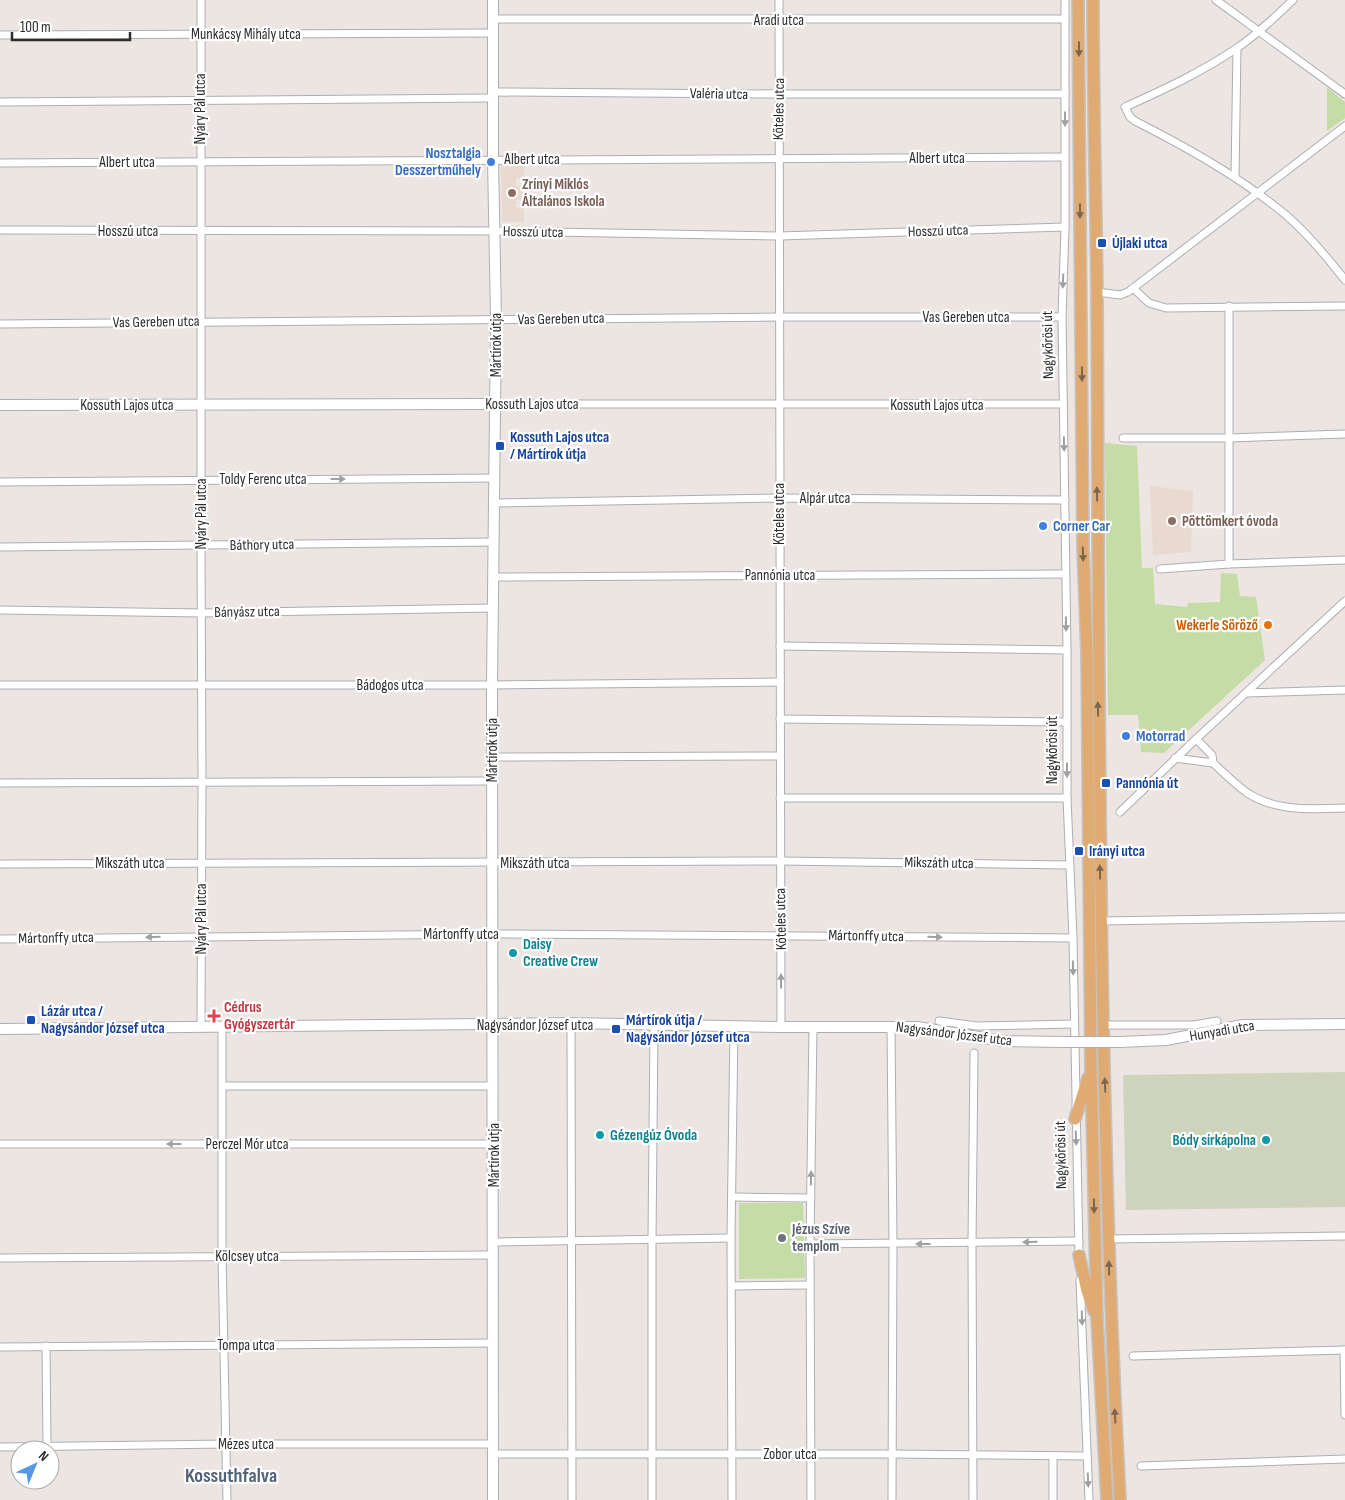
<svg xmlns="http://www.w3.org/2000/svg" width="1345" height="1500" viewBox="0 0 1345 1500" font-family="'Sofia Sans Condensed',sans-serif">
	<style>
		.education { fill: #e8d9d1 }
		.green { fill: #c6dca6 }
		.cemetery { fill: #ced4bb }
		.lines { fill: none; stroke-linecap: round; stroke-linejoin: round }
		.street-casing { stroke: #abafb4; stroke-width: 9 }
		.secondary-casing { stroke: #abafb4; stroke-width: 12 }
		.primary-casing { stroke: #c4c4c4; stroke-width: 14 }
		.street { stroke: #fff; stroke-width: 7 }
		.secondary { stroke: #fff; stroke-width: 10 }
		.primary { stroke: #e0aa73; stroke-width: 11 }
		.secondary-bridge-casing { stroke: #abafb4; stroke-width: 12; stroke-linecap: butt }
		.secondary-bridge { stroke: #fff; stroke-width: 10 }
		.oneway { fill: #7e654c }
		.oneway2 { fill: #a0a0a0 }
		.shop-dot { fill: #3f7fe0; stroke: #fff; stroke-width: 2 }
		.education-dot { fill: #8d6e63; stroke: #fff; stroke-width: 2 }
		.transit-dot { fill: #1a4fb4; stroke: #fff; stroke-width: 2 }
		.food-dot { fill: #e8710a; stroke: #fff; stroke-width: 2 }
		.culture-dot { fill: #0f9aa8; stroke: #fff; stroke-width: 2 }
		.health-dot { fill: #e0444e; stroke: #fff; stroke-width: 2 }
		.worship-dot { fill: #6b7280; stroke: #fff; stroke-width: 2 }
		.labels { text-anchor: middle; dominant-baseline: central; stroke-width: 4.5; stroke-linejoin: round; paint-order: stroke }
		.street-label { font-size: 15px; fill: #2d2d2d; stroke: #fff }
		.shop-label { font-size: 15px; font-weight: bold; fill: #366cbe; stroke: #fff; text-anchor: start }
		.education-label { font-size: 15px; font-weight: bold; fill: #785e54; stroke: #fff; text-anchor: start }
		.transit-label { font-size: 15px; font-weight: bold; fill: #164399; stroke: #fff; text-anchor: start }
		.food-label { font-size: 15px; font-weight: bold; fill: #c56008; stroke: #fff; text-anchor: end }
		.culture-label { font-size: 15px; font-weight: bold; fill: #0d838f; stroke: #fff; text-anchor: start }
		.health-label { font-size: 15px; font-weight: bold; fill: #be3a42; stroke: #fff; text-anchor: start }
		.worship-label { font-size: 15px; font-weight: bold; fill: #5b616d; stroke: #fff; text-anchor: start }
		.district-label { font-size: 20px; font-weight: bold; fill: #536479; stroke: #fff }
	</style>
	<rect width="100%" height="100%" fill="#ede5e2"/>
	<g class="education">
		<path d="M501,165H524V178L516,179V186H523V200H516V207L524,208V222H502Z"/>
		<path d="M1150,486L1193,491L1191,552L1153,555Z"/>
	</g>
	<g class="green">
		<path d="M1327,87L1345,102V118L1327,131Z"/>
		<path d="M1105,443L1137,446L1142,568H1153L1155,604L1187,607L1188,603L1220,602L1221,573L1237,574L1240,596L1256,597L1265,660L1164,753L1141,752L1138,715H1108Z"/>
		<path d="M739,1203H803L805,1278L739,1279Z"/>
	</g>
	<path class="cemetery" d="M1345,1072V1207L1126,1210L1123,1075Z"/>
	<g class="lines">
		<defs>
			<g id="street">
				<path d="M201,0V545L202,782L201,1028"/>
				<path d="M779,0L781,1027"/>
				<path d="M1065,0V227L1062,317L1067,650V798L1073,938L1079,1257"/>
				<path d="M1216,0L1345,94"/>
				<path d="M1293,0C1275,17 1258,34 1237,48C1202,72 1163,90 1125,107L1130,117L1135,121C1188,148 1240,177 1286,215C1308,234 1327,257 1345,280"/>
				<path d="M493,19H1065"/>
				<path d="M0,35L493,33"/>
				<path d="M492,92L780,94H1065"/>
				<path d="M0,102L492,98"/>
				<path d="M0,163L1065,157"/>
				<path d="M1235,177L1237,48"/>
				<path d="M0,230L495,231L779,236L1065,227"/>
				<path d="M1133,288L1149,303L1166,308L1345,306"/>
				<path d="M1097,292L1120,295L1128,292L1345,126"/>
				<path d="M0,324L779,317H1062"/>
				<path d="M495,404H1063"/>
				<path d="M1123,438H1228L1345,434"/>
				<path d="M0,482L495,478"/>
				<path d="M495,503L779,498L1065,500"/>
				<path d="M0,547L494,542"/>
				<path d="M1229,564V306"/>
				<path d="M1160,569L1229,564L1345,560"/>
				<path d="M495,577L1065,574"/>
				<path d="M0,610L202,613L494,608"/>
				<path d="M780,646L1067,650"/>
				<path d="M0,685H492L780,682"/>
				<path d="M1247,693L1345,690"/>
				<path d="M780,719L1067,722"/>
				<path d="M1196,739L1212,755L1213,763C1224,773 1234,783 1246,792C1275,812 1311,809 1345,808"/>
				<path d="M492,757L780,756"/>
				<path d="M1175,758L1213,763"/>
				<path d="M0,783L492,781"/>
				<path d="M780,798H1067"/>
				<path d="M1120,812L1196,739L1345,601"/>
				<path d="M0,864L780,861L1069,865"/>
				<path d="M1100,921L1345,917"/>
				<path d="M0,939L493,934L1073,938"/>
				<path d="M939,1021L977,1026L1074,1024"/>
				<path d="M571,1023L572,1500"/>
				<path d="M1104,1025H1194L1217,1021"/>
				<path d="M891,1026L893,1244L892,1500"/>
				<path d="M222,1027V1256L227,1500"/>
				<path d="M224,1086H493"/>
				<path d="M0,1144H494"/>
				<path d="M732,1197L811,1198"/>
				<path d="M1108,1239L1345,1236"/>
				<path d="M494,1242L731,1238"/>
				<path d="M810,1244L1079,1241"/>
				<path d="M0,1258L494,1255"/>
				<path d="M1080,1280L1089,1500"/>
				<path d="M732,1286L810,1285"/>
				<path d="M46,1346L47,1446"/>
				<path d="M0,1347L493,1343"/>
				<path d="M1344,1350L1345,1415"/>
				<path d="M1133,1356L1345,1350"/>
				<path d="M0,1447L227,1444H493"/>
				<path d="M493,1454H892L1087,1456"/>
				<path d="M1053,1456V1500"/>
				<path d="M1141,1466L1345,1459"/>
				<path d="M652,1500V1239L654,1026"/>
				<path d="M732,1500L731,1236L734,1027"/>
				<path d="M811,1500L810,1244L813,1027"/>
				<path d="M973,1500L972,1244L974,1053"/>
			</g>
			<g id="secondary">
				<path d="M0,405L495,404"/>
				<path d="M0,1029L571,1023L781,1027H917L1003,1041L1065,1042"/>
				<path d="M1120,1042L1166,1040L1243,1025L1345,1024"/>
				<path d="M493,1500L492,685L496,319L493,159V0"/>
			</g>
			<g id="primary">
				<path d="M1078,0L1083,546L1087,654L1091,1069L1097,1318L1107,1500"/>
				<path d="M1093,0C1093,98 1096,196 1097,294C1099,696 1098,1098 1120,1500"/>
				<path d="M1075,1119L1088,1078"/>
				<path d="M1079,1255L1087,1291L1094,1311"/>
			</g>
		</defs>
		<use href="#street" class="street-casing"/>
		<use href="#secondary" class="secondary-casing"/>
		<use href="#primary" class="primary-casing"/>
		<use href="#street" class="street"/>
		<use href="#secondary" class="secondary"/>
		<use href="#primary" class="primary"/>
		<defs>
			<path id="secondary-bridge" d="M1065,1042H1120"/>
		</defs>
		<use href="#secondary-bridge" class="secondary-bridge-casing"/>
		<use href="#secondary-bridge" class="secondary-bridge"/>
	</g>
	<defs><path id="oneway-solid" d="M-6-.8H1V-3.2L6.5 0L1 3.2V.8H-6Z" transform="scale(1.25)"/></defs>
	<g class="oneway">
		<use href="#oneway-solid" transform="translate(1079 49) rotate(90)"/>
		<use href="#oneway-solid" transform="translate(1080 211) rotate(90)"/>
		<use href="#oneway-solid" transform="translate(1082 374) rotate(90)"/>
		<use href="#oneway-solid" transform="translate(1097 494) rotate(-91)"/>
		<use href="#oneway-solid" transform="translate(1083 554) rotate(88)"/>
		<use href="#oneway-solid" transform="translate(1098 709) rotate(-91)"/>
		<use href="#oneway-solid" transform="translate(1100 872) rotate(-91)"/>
		<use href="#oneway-solid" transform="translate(1105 1085) rotate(-92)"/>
		<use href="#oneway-solid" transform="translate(1094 1206) rotate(89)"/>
		<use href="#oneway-solid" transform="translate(1109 1268) rotate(-91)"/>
		<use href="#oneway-solid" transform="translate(1115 1416) rotate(-93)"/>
	</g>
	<g class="oneway2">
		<use href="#oneway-solid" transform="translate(1065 119) rotate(90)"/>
		<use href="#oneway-solid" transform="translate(1063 281) rotate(92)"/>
		<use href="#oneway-solid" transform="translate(1064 444) rotate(89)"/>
		<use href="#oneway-solid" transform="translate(338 479)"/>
		<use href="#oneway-solid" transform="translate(1066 624) rotate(89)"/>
		<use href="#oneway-solid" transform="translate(1067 770) rotate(90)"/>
		<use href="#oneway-solid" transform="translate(153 937) rotate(179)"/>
		<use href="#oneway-solid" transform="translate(935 937) rotate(1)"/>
		<use href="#oneway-solid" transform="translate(1073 968) rotate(89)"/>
		<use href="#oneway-solid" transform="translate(781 981) rotate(-90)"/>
		<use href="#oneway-solid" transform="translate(1076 1138) rotate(88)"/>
		<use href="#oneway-solid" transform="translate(174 1144) rotate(-180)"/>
		<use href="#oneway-solid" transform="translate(811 1178) rotate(-89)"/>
		<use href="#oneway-solid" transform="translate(1030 1242) rotate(179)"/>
		<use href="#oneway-solid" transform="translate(923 1244) rotate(180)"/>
		<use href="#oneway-solid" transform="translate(1082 1318) rotate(88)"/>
		<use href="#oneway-solid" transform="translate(1088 1480) rotate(88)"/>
	</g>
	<g class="shop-dot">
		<circle cx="491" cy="162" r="5"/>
		<circle cx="1043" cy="526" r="5"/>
		<circle cx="1126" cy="736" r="5"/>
	</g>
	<g class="education-dot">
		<circle cx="512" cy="193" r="5"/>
		<circle cx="1172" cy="521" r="5"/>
	</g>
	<g class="transit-dot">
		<rect x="1097" y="238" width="10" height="10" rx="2.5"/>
		<rect x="495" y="441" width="10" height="10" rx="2.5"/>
		<rect x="1101" y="778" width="10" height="10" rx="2.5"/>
		<rect x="1074" y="846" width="10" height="10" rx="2.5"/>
		<rect x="26" y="1015" width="10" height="10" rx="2.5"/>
		<rect x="611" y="1024" width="10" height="10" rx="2.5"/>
	</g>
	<circle class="food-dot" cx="1268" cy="625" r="5"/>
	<g class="culture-dot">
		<circle cx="513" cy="953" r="5"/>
		<circle cx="600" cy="1135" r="5"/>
		<circle cx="1266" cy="1140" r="5"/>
	</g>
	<path class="health-dot" d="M211.5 1008.5h5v5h5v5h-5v5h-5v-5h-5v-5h5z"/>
	<circle class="worship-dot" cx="782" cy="1238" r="5"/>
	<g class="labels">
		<g class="street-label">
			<text x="779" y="20">Aradi utca</text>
			<text x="246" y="34">Munkácsy Mihály utca</text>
			<text transform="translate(719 94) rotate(1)">Valéria utca</text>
			<text transform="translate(200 109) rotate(-90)">Nyáry Pál utca</text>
			<text transform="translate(779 109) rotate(-89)">Köteles utca</text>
			<text x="937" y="158">Albert utca</text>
			<text x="532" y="159">Albert utca</text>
			<text x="127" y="162">Albert utca</text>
			<text x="128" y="231">Hosszú utca</text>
			<text transform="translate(938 231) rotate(-2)">Hosszú utca</text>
			<text transform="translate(533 232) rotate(1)">Hosszú utca</text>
			<text x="966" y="317">Vas Gereben utca</text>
			<text transform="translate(561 319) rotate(-1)">Vas Gereben utca</text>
			<text transform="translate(156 322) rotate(-1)">Vas Gereben utca</text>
			<text transform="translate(496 345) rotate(-90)">Mártírok útja</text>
			<text transform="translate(1048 345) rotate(-91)">Nagykőrösi út</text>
			<text x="532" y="404">Kossuth Lajos utca</text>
			<text x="127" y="405">Kossuth Lajos utca</text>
			<text x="937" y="405">Kossuth Lajos utca</text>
			<text x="263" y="479">Toldy Ferenc utca</text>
			<text x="825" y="498">Alpár utca</text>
			<text transform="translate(201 514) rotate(-90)">Nyáry Pál utca</text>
			<text transform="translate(779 514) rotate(-90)">Köteles utca</text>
			<text transform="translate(262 545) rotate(-1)">Báthory utca</text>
			<text x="780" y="575">Pannónia utca</text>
			<text transform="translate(247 612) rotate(-1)">Bányász utca</text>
			<text x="390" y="685">Bádogos utca</text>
			<text transform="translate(492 750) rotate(-90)">Mártírok útja</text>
			<text transform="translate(1052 750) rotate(-90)">Nagykőrösi út</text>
			<text x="130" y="863">Mikszáth utca</text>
			<text x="535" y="863">Mikszáth utca</text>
			<text transform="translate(939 863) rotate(1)">Mikszáth utca</text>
			<text transform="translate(201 919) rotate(-90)">Nyáry Pál utca</text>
			<text transform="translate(781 919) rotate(-91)">Köteles utca</text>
			<text x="461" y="934">Mártonffy utca</text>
			<text transform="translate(866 936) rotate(1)">Mártonffy utca</text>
			<text transform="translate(56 938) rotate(-1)">Mártonffy utca</text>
			<text x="535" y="1025">Nagysándor József utca</text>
			<text transform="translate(1222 1031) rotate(-10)">Hunyadi utca</text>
			<text transform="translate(954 1034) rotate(7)">Nagysándor József utca</text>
			<text x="247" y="1144">Perczel Mór utca</text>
			<text transform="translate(494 1155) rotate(-90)">Mártírok útja</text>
			<text transform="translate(1061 1155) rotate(-91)">Nagykőrösi út</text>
			<text x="247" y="1256">Kölcsey utca</text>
			<text x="246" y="1345">Tompa utca</text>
			<text x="246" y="1444">Mézes utca</text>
			<text x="790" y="1454">Zobor utca</text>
		</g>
		<g class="shop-label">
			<text x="481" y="153" text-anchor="end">Nosztalgia<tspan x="481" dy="17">Desszertműhely</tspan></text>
			<text x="1053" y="526">Corner Car</text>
			<text x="1136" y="736">Motorrad</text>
		</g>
		<g class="education-label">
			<text x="522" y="184">Zrínyi Miklós<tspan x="522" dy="17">Általános Iskola</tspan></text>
			<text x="1182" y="521">Pöttömkert óvoda</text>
		</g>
		<g class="transit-label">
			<text x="1112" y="243">Újlaki utca</text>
			<text x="510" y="437">Kossuth Lajos utca<tspan x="510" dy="17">/ Mártírok útja</tspan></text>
			<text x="1116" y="783">Pannónia út</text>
			<text x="1089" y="851">Irányi utca</text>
			<text x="41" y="1011">Lázár utca /<tspan x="41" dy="17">Nagysándor József utca</tspan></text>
			<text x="626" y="1020">Mártírok útja /<tspan x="626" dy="17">Nagysándor József utca</tspan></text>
		</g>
		<g class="food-label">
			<text x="1258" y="625">Wekerle Söröző</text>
		</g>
		<g class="culture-label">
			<text x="523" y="944">Daisy<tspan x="523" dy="17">Creative Crew</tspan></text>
			<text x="610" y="1135">Gézengúz Óvoda</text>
			<text x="1256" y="1140" text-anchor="end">Bódy sírkápolna</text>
		</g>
		<g class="health-label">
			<text x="224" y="1007">Cédrus<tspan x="224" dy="17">Gyógyszertár</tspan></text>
		</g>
		<g class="worship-label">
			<text x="792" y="1229">Jézus Szíve<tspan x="792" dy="17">templom</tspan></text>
		</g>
		<g class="district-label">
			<text x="231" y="1476">Kossuthfalva</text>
		</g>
	</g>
	<g transform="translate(35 1465) rotate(44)"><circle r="24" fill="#ffffff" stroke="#ababab"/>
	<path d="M0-4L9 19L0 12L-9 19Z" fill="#5897e4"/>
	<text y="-8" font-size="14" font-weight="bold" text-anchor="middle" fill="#2d2d2d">N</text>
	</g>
	<path d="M12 32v8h118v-8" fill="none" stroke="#2d2d2d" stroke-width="2.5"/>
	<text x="20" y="32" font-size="15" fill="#2d2d2d" stroke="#ffffff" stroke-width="4" paint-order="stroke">100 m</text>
</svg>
